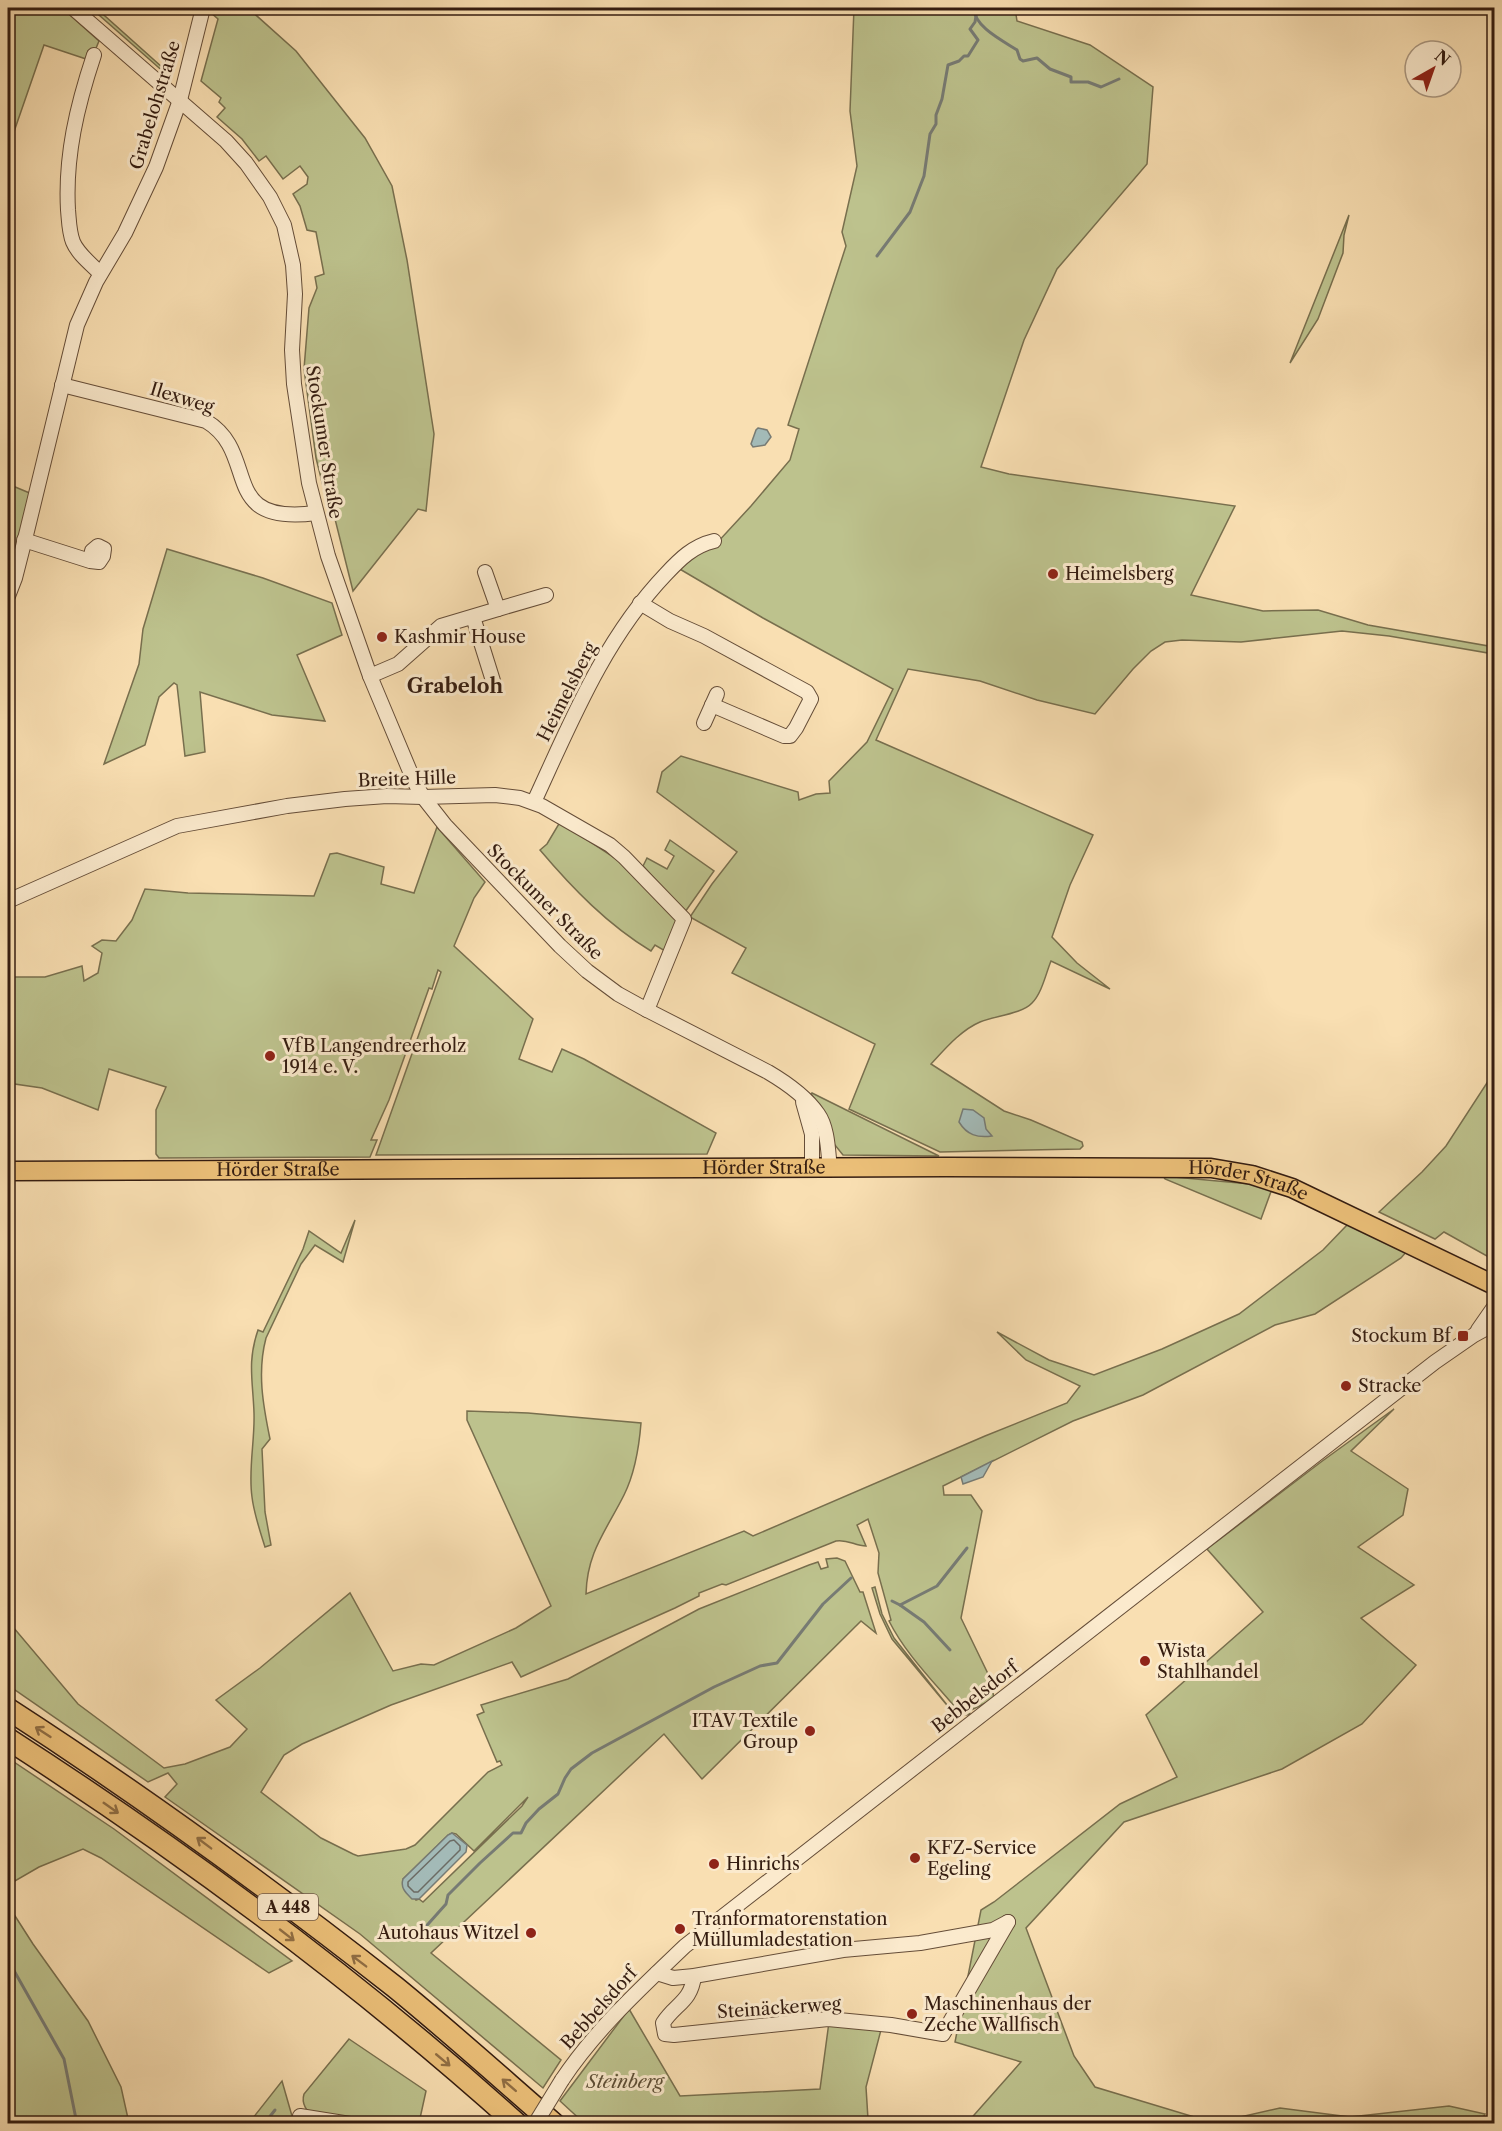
<svg xmlns="http://www.w3.org/2000/svg" width="1502" height="2131" viewBox="0 0 1502 2131" font-family="'Libre Caslon Text',serif">
	<style>
		.green { fill: #bdc28d; stroke: #786f4e; stroke-width: 1.5; fill-rule: evenodd }
		.water { fill: #a3bab7; stroke: #777b74; stroke-width: 1.5 }
		.lines { fill: none; stroke-linecap: round; stroke-linejoin: round }
		.shore { stroke: #6c6b64; stroke-width: 1.5 }
		.stream { stroke: #777b74; stroke-width: 3 }
		.minor-casing { stroke: #654d38; stroke-width: 16 }
		.major-casing { stroke: #341c10; stroke-width: 21 }
		.highway-casing { stroke: #341c10; stroke-width: 24 }
		.minor { stroke: #fbeacd; stroke-width: 14 }
		.major { stroke: #ecc079; stroke-width: 18 }
		.highway { stroke: #ecc079; stroke-width: 21 }
		.minor-bridge-casing { stroke: #654d38; stroke-width: 16; stroke-linecap: butt }
		.minor-bridge { stroke: #fbeacd; stroke-width: 14 }
		.oneway { stroke: #906e44 }
		.poi-dot { fill: #8f2418; stroke: #fbeacd; stroke-width: 2 }
		.labels { text-anchor: middle; dominant-baseline: central; stroke-width: 6; stroke-linejoin: round; paint-order: stroke }
		.shield { fill: #fbeacd; stroke: #705a49; stroke-width: 1.5 }
		.shield-label { font-size: 16px; font-weight: bold; fill: #341c10 }
		.street-label { font-size: 18px; fill: #341c10; stroke: #fbeacd }
		.poi-label { font-size: 18px; fill: #341c10; stroke: #fbeacd; text-anchor: start }
		.park-label { font-size: 18px; font-style: italic; fill: #5d4e36; stroke: #fbeacd }
		.neighbourhood-label { font-size: 20px; font-weight: bold; fill: #341c10; stroke: #fbeacd }
	</style>
	<rect width="100%" height="100%" fill="#f9dfb2"/>
	<filter id="stains"><feTurbulence type="fractalNoise" baseFrequency=".00333" numOctaves="4"/><feColorMatrix values="0 0 0 0 .2 0 0 0 0 .09 0 0 0 0 .02 0 0 0 .5 -.17"/></filter>
	<radialGradient id="worn" r=".72"><stop offset=".6" stop-color="#630" stop-opacity="0"/><stop offset="1" stop-color="#630" stop-opacity=".3"/></radialGradient>
	<g class="green">
		<path d="M8,8H62L99,41L94,53L88,51L86,59L44,45L8,149Z"/>
		<path d="M91,8H96L163,68L166,74Z"/>
		<path d="M211,8H248L296,51L365,138L392,186L407,260L434,434L426,511L418,509L353,591L327,487L323,486L316,458L304,369L309,308L317,288L315,277L324,274L316,232L307,230L300,206L293,194L307,184L308,177L300,166L283,179L266,156L259,161L242,139L217,117L225,108L219,102L221,98L201,81L218,19L210,12Z"/>
		<path d="M854,8H1015L1017,21L1090,45L1153,87L1147,164L1057,269L1024,340L981,467L1009,474L1235,506L1191,595L1263,611L1318,610L1368,625L1494,647V654L1389,636L1342,631L1241,642L1182,640L1165,642L1151,651L1133,669L1095,714L1037,700L980,681L908,669L876,740L1093,835L1070,885L1052,937L1077,963L1110,989L1051,961C1046,973 1042,993 1032,1003C1022,1014 994,1016 980,1022C961,1030 945,1049 931,1064L1004,1111L1031,1120L1082,1142L1083,1146L1080,1149L940,1152L849,1109L875,1044L732,973L746,948L690,917L712,884L737,852L657,792L662,772L681,756L798,792L799,800L816,794L830,793L829,781L867,742L893,689L763,618L678,568L684,562L716,544L751,506L790,460L799,429L788,425L846,246L842,232L857,166L850,111Z"/>
		<path d="M1349,215L1344,235L1343,253L1318,319L1290,363Z"/>
		<path d="M8,484L32,494L8,581Z"/>
		<path d="M167,549L263,578L332,603L342,635L297,655L325,721L272,715L200,692L205,752L185,756L177,685L174,683L159,697L145,745L104,764L139,664L143,629Z"/>
		<path d="M560,822L618,860L677,921L665,951L655,945L651,951C608,925 573,889 540,850L547,844Z"/>
		<path d="M437,827L485,882L474,898L454,946L533,1019L519,1059L552,1072L562,1049L584,1059L716,1133L707,1154L376,1155L441,972L438,970L432,989L429,988L389,1100L371,1140H377L370,1157L159,1158L156,1154V1110L166,1087L109,1069L98,1110L42,1088L8,1083V977H45L82,966L84,981L98,973L102,953L92,946L102,940L116,941L132,920L145,889L188,893L314,896L330,854L337,853L384,867L381,884L414,893Z"/>
		<path d="M670,840L714,871L685,912L643,866L647,858L667,869L674,856L665,850Z"/>
		<path d="M1494,1072V1260L1444,1232L1435,1239L1379,1212L1422,1172L1446,1146Z"/>
		<path d="M812,1093L939,1156L843,1155L835,1145L831,1146L823,1111L811,1094Z"/>
		<path d="M1163,1176L1273,1186L1261,1219L1165,1179Z"/>
		<path d="M355,1220L343,1262L315,1245L301,1264L266,1338C257,1372 263,1405 270,1439L262,1449L265,1512L271,1545L265,1547C260,1531 254,1514 252,1497C248,1470 255,1441 254,1413C253,1381 247,1362 258,1330L263,1332L303,1249L309,1231L341,1253Z"/>
		<path d="M1349,1223L1407,1251L1401,1258L1315,1314L1275,1325L1143,1395L1073,1421L943,1486L944,1495H971L982,1511L961,1618L991,1680L994,1699L969,1711L970,1714L967,1715L960,1713C936,1684 906,1655 889,1621L891,1620L878,1573L879,1553L868,1519L857,1525L866,1546C855,1546 848,1539 836,1541L726,1585L722,1584L699,1593V1596L675,1608L521,1677L512,1662L391,1705L302,1744L284,1755L261,1792L321,1838L353,1854L358,1856L406,1849L415,1845L488,1772L502,1765L500,1761L497,1762L477,1715L484,1712L481,1705L568,1679L699,1609L809,1565L818,1562L821,1569L828,1567L826,1559L837,1558L845,1561L860,1592H863L876,1633L861,1621L702,1779L664,1734L431,1953L561,2060L543,2088L360,1934L165,1797L177,1784L168,1773L148,1782L8,1685V1621L78,1704L164,1768L185,1764L230,1747L247,1729L216,1700L260,1668L350,1593L393,1671L421,1664L434,1665L516,1628L551,1606L467,1420V1411L528,1413L641,1423C639,1448 635,1473 624,1495C606,1531 587,1552 586,1594L744,1531L753,1536L985,1436L1067,1403L1080,1386L1026,1360L997,1332L1049,1360L1094,1375L1162,1349L1239,1314L1323,1250ZM528,1797L522,1806L423,1902L419,1899L416,1900L403,1879L448,1835L452,1833L456,1834L474,1851Z"/>
		<path d="M1394,1409L1351,1451L1408,1489L1403,1515L1358,1547L1414,1585L1361,1618L1416,1665L1362,1724L1282,1769L1124,1822L1026,1928L1074,2056L1095,2087L1214,2123L1280,2108L1350,2117L1449,2106L1485,2114L1480,2123H967L1021,2062L955,2042L981,1910L994,1902L1120,1804L1177,1777L1146,1715L1263,1612L1207,1549L1321,1462Z"/>
		<path d="M875,1587L882,1614L894,1638L951,1710L892,1639L880,1614L872,1588Z"/>
		<path d="M8,1758L114,1829L292,1961L269,1973L101,1858L83,1849L39,1867L8,1885Z"/>
		<path d="M8,1905L33,1944L88,2021L121,2087L129,2123H8Z"/>
		<path d="M629,2009L680,2096L820,2089L829,2022L882,2026L866,2087L868,2119L950,2123H584L560,2101Z"/>
		<path d="M349,2039L426,2091L419,2123H319C311,2114 300,2107 304,2094Z"/>
		<path d="M282,2081L294,2123H249Z"/>
	</g>
	<g class="water">
		<path d="M758,428L767,430L771,437L765,445L753,447L751,444L756,430Z"/>
		<path d="M963,1109L973,1110L984,1118L986,1129L992,1136C977,1138 967,1135 959,1122Z"/>
		<path d="M992,1461L983,1477L963,1484L961,1477Z"/>
		<path d="M452,1833L467,1845L466,1852L419,1899H412C406,1893 400,1888 403,1879L448,1835Z"/>
	</g>
	<g class="lines">
		<path class="shore" d="M454,1840L460,1846V1850L418,1892H414L408,1886V1882L450,1841Z"/>
		<g class="stream">
			<path d="M974,8C973,26 1003,41 1017,50L1020,59L1023,61L1037,58L1050,69L1071,77V82H1088L1101,87L1119,79"/>
			<path d="M877,256L910,212L924,176L930,134L936,124V115L942,99L948,65L959,61L964,56H968L978,40L970,29L975,22L976,16"/>
			<path d="M892,1601L900,1605L937,1586L967,1548"/>
			<path d="M900,1605L924,1622L950,1650"/>
			<path d="M421,1932L446,1904L448,1895L480,1863L513,1833H521L526,1823L539,1809L558,1794L565,1778L571,1769L592,1753L714,1687L760,1666L777,1663L823,1604L851,1578"/>
			<path d="M8,1960L64,2059L77,2124"/>
			<path d="M264,2124L275,2110"/>
		</g>
		<defs>
			<g id="minor">
				<path d="M73,8L226,141L246,163L270,197L284,225L293,265L295,294L292,350L294,384L309,483L328,556L370,676L414,781L423,797L445,825L560,946L587,971L618,994L647,1010L768,1072C785,1082 807,1098 818,1114C828,1128 828,1152 830,1169"/>
				<path d="M94,55C77,106 65,156 68,210C69,220 69,232 73,242C78,254 91,264 100,273"/>
				<path d="M62,385L206,421C261,454 216,526 316,513"/>
				<path d="M24,540L90,561L99,562L103,556L104,549L98,546L92,551L90,561"/>
				<path d="M8,596L15,578L27,531L77,325L96,282L125,233L156,167L180,100L203,8"/>
				<path d="M640,603L670,621L704,636L807,692L811,699L796,728L790,736H784L712,705"/>
				<path d="M498,609L546,595"/>
				<path d="M473,617L494,684"/>
				<path d="M370,676L398,664L441,626L498,609L485,572"/>
				<path d="M704,723L717,694"/>
				<path d="M534,802C571,722 604,639 666,574C680,559 693,546 714,541"/>
				<path d="M8,901L177,826L287,806L345,799L387,796L423,797L495,795L520,798L542,806L610,845L624,857L684,919L647,1010"/>
				<path d="M803,1102L812,1134V1169"/>
				<path d="M1478,1330L1494,1307"/>
				<path d="M657,1973L673,1978L694,1976L843,1950L920,1943L993,1930L1008,1922"/>
				<path d="M694,1976C691,2002 675,2004 663,2023L665,2034L674,2035L828,2019L891,2025L943,2034L1008,1922"/>
				<path d="M562,2080C596,2029 641,1988 685,1946L1435,1362L1474,1335L1494,1324"/>
				<path d="M303,2124L300,2116L350,2124"/>
			</g>
			<g id="major">
				<path id="s1" d="M8,1171L946,1167L1211,1168L1252,1175L1292,1188L1494,1285"/>
			</g>
			<g id="highway">
				<path d="M8,1709C141,1795 270,1889 395,1987C449,2031 501,2078 554,2124"/>
				<path d="M8,1739C186,1854 359,1982 517,2124"/>
			</g>
		</defs>
		<use href="#minor" class="minor-casing"/>
		<use href="#major" class="major-casing"/>
		<use href="#highway" class="highway-casing"/>
		<use href="#minor" class="minor"/>
		<use href="#major" class="major"/>
		<use href="#highway" class="highway"/>
		<defs>
			<path id="minor-bridge" d="M535,2124L562,2080"/>
		</defs>
		<use href="#minor-bridge" class="minor-bridge-casing"/>
		<use href="#minor-bridge" class="minor-bridge"/>
	</g>
	<defs><path id="oneway-shaft" d="M-6 0H5M1.5-3L5.5 0L1.5 3" fill="none" stroke-width="1.6" stroke-linecap="round" stroke-linejoin="round" transform="scale(1.5)"/></defs>
	<g class="oneway">
		<use href="#oneway-shaft" transform="translate(43 1732) rotate(-147)"/>
		<use href="#oneway-shaft" transform="translate(111 1808) rotate(35)"/>
		<use href="#oneway-shaft" transform="translate(204 1843) rotate(-143)"/>
		<use href="#oneway-shaft" transform="translate(287 1935) rotate(38)"/>
		<use href="#oneway-shaft" transform="translate(359 1961) rotate(-143)"/>
		<use href="#oneway-shaft" transform="translate(443 2060) rotate(40)"/>
		<use href="#oneway-shaft" transform="translate(509 2085) rotate(-139)"/>
	</g>
	<g class="poi-dot">
		<circle cx="1053" cy="574" r="6"/>
		<circle cx="382" cy="637" r="6"/>
		<circle cx="270" cy="1056" r="6"/>
		<rect x="1457" y="1330" width="12" height="12" rx="3"/>
		<circle cx="1346" cy="1386" r="6"/>
		<circle cx="1145" cy="1661" r="6"/>
		<circle cx="810" cy="1731" r="6"/>
		<circle cx="915" cy="1858" r="6"/>
		<circle cx="714" cy="1864" r="6"/>
		<circle cx="680" cy="1929" r="6"/>
		<circle cx="531" cy="1933" r="6"/>
		<circle cx="912" cy="2014" r="6"/>
	</g>
	<g class="labels">
		<rect class="shield" x="258" y="1894" width="60" height="26" rx="4.5"/>
		<g class="shield-label">
			<text x="288" y="1907">A 448</text>
		</g>
		<g class="street-label">
			<text transform="translate(155 105) rotate(-73)">Grabelohstraße</text>
			<text transform="translate(182 398) rotate(17)">Ilexweg</text>
			<text transform="translate(324 442) rotate(81)">Stockumer Straße</text>
			<text transform="translate(567 692) rotate(-63)">Heimelsberg</text>
			<text transform="translate(407 779) rotate(-2)">Breite Hille</text>
			<text transform="translate(545 902) rotate(45)">Stockumer Straße</text>
			<text stroke="none"><textPath href="#s1" startOffset="756">Hörder Straße</textPath></text>
			<text stroke="none"><textPath href="#s1" startOffset="270">Hörder Straße</textPath></text>
			<text stroke="none"><textPath href="#s1" startOffset="1242">Hörder Straße</textPath></text>
			<text transform="translate(975 1697) rotate(-38)">Bebbelsdorf</text>
			<text transform="translate(599 2008) rotate(-48)">Bebbelsdorf</text>
			<text transform="translate(779 2008) rotate(-4)">Steinäckerweg</text>
		</g>
		<g class="poi-label">
			<text x="1065" y="574">Heimelsberg</text>
			<text x="394" y="637">Kashmir House</text>
			<text x="282" y="1046">VfB Langendreerholz<tspan x="282" dy="21">1914 e. V.</tspan></text>
			<text x="1451" y="1336" text-anchor="end">Stockum Bf</text>
			<text x="1358" y="1386">Stracke</text>
			<text x="1157" y="1651">Wista<tspan x="1157" dy="21">Stahlhandel</tspan></text>
			<text x="798" y="1721" text-anchor="end">ITAV Textile<tspan x="798" dy="21">Group</tspan></text>
			<text x="927" y="1848">KFZ-Service<tspan x="927" dy="21">Egeling</tspan></text>
			<text x="726" y="1864">Hinrichs</text>
			<text x="692" y="1919">Tranformatorenstation<tspan x="692" dy="21">Müllumladestation</tspan></text>
			<text x="519" y="1933" text-anchor="end">Autohaus Witzel</text>
			<text x="924" y="2004">Maschinenhaus der<tspan x="924" dy="21">Zeche Wallfisch</tspan></text>
		</g>
		<g class="park-label">
			<text x="625" y="2082">Steinberg</text>
		</g>
		<g class="neighbourhood-label">
			<text x="455" y="686">Grabeloh</text>
		</g>
	</g>
	<rect width="1502" height="2131" fill="none" stroke="#f9dfb2" stroke-width="30"/>
	<rect x="9" y="9" width="1484" height="2113" fill="none" stroke="#341c10" stroke-width="3"/>
	<rect x="15" y="15" width="1472" height="2101" fill="none" stroke="#341c10" stroke-width="1.5"/>
	<g transform="translate(1433 69) rotate(40)"><circle r="28" fill="#fbeacd" stroke="#ab9881" stroke-width="1.5"/>
	<path d="M0-4.5L10 22L0 15L-10 22Z" fill="#8f2418"/>
	<text y="-9" font-size="16" font-weight="bold" text-anchor="middle" fill="#341c10">N</text>
	</g>
	<rect width="100%" height="100%" filter="url(#stains)"/>
	<rect width="100%" height="100%" fill="url(#worn)"/>
</svg>
